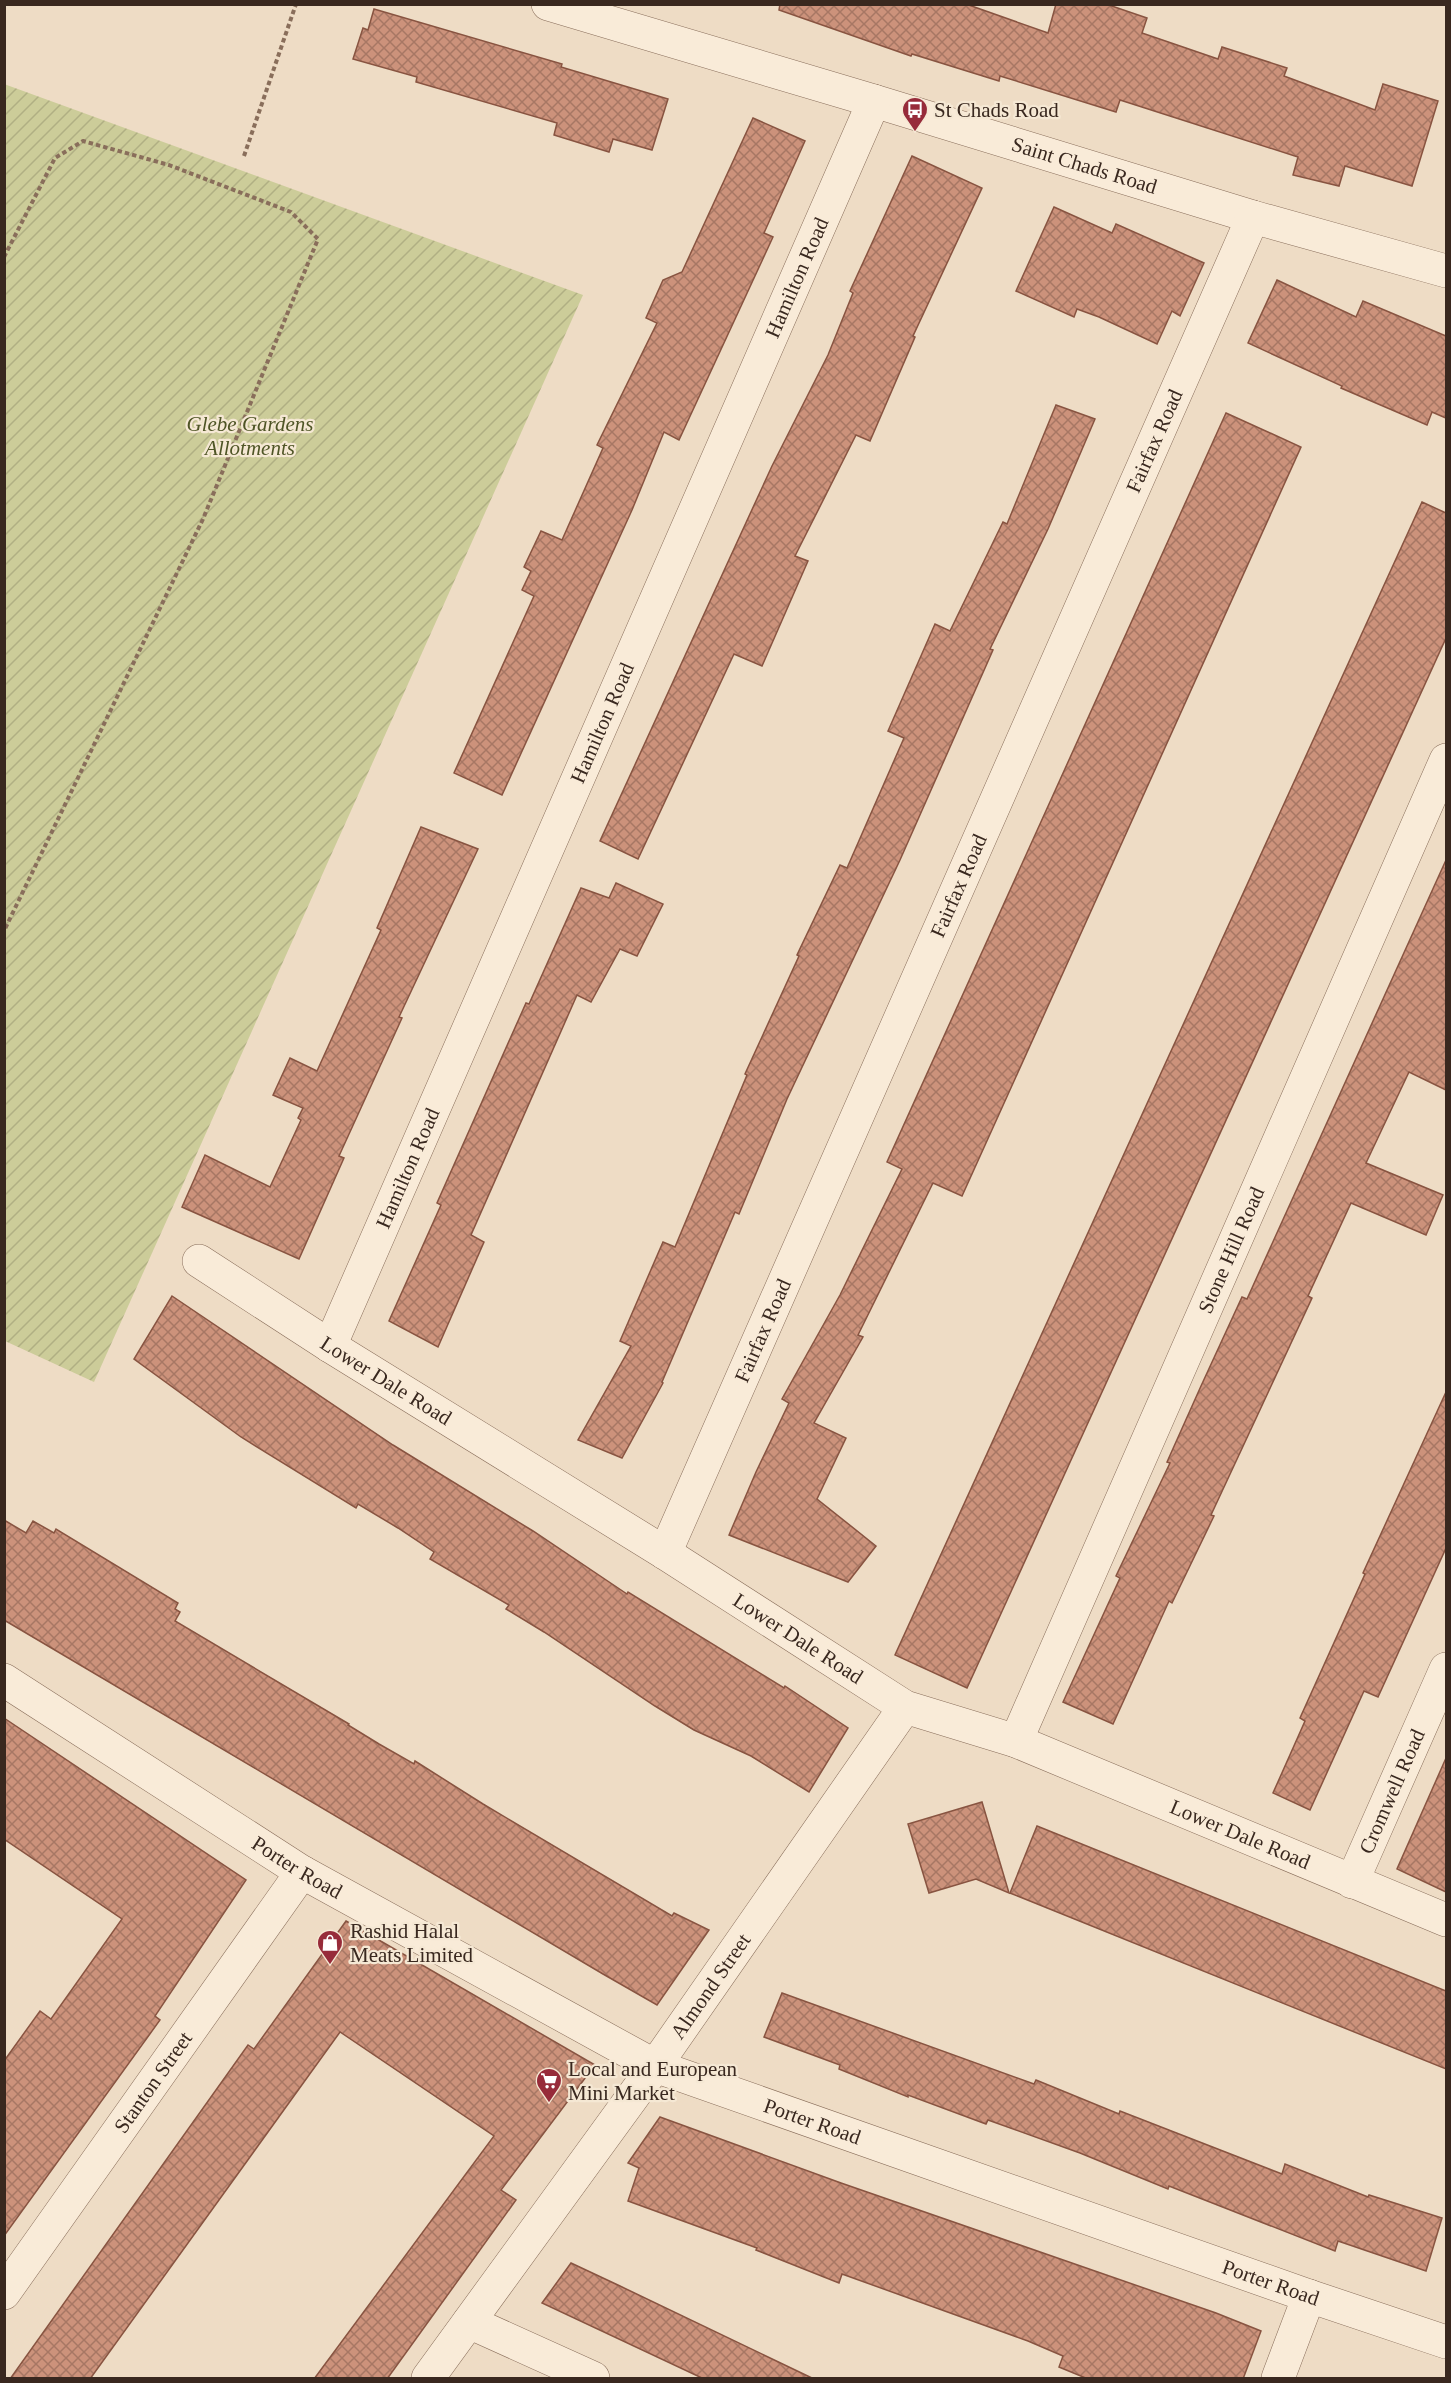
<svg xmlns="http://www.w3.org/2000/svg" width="1451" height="2383" viewBox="0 0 1451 2383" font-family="'Times New Roman',serif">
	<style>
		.garden { fill: url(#garden-furrows) }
		.building { fill: url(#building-cross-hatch); stroke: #885441; stroke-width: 1.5 }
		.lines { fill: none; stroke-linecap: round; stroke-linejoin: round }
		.minor-casing { stroke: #896e5b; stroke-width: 34 }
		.path { stroke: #896e5b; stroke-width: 4; stroke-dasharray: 4.5 3; stroke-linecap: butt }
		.minor { stroke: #f9ebd8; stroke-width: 33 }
		.labels { text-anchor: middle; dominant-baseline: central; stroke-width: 4.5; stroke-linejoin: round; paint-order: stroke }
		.poi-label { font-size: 21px; fill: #39281f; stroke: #f5e8d4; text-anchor: start }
		.street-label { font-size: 21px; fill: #39281f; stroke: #f5e8d4 }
		.park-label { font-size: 21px; font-style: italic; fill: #4f5526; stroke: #f5e8d4 }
	</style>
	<defs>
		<pattern id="garden-furrows" width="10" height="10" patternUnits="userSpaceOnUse" patternTransform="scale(1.5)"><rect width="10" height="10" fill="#cc9"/><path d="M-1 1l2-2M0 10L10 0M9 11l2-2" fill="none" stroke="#b0af83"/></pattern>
		<pattern id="building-cross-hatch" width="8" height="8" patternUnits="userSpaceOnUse" patternTransform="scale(1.5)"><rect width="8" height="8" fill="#cc927b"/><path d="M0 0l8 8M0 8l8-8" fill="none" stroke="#a77764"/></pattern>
	</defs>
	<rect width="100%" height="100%" fill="#eedcc5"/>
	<path class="garden" d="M4,84L583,295L94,1382L5,1341Z"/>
	<g class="building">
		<path d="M780,4H966L1048,33L1056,4H1106L1147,18L1142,33L1218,59L1222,47L1287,68L1284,76L1375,110L1383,84L1438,101L1412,186L1345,166L1339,186L1293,175L1298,157L1120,100L1116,112L1000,76L999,81L912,54L911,56L779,10Z"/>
		<path d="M374,9L562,64L561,67L668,99L652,150L613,139L609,152L554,135L557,123L416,82L417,77L353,59L363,28L368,30Z"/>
		<path d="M753,118L805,141L764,233L773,237L679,440L664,432L632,510L502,795L454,773L534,596L522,590L531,571L524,567L541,531L562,540L603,448L597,445L657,323L646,318L663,280L682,272Z"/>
		<path d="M912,156L982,188L913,336L915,337L870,441L856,435L795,556L808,561L762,666L734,654L638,859L600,841L772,466L828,355L853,293L850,291Z"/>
		<path d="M1054,207L1112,233L1116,224L1204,263L1180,316L1172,311L1157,344L1099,317L1077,309L1074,317L1016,291Z"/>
		<path d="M1277,280L1356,317L1363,301L1446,336V418L1432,412L1427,425L1341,388L1342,386L1248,343Z"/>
		<path d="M1056,405L1095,419L1048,529L990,649L993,650L900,860L787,1099L739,1214L735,1212L662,1382L663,1383L622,1458L578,1440L631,1346L620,1341L663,1242L675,1247L747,1075L745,1074L799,956L797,955L840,865L847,868L904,738L888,731L935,624L950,631L1003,522L1007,524Z"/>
		<path d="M1226,413L1301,447L962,1196L933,1183L858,1335L863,1337L814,1423L846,1438L817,1499L876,1546L848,1582L729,1535L756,1472L789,1403L782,1399L840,1295L902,1169L887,1162Z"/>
		<path d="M1422,502L1446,513V638L967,1688L895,1655Z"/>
		<path d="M421,827L478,849L399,1017L402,1018L339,1156L344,1158L299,1259L182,1207L205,1155L270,1187L301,1120L298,1118L303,1108L273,1095L290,1058L317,1071L381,930L377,928Z"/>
		<path d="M1446,860V1090L1409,1072L1366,1163L1443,1195L1426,1235L1351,1203L1308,1296L1312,1298L1211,1515L1214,1516L1172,1603L1169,1601L1113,1724L1063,1702L1120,1578L1116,1576L1170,1463L1167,1462L1201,1386L1242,1297L1247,1299Z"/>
		<path d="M616,883L663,904L637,956L620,949L591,1002L577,995L471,1235L484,1242L438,1347L389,1321L441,1205L437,1203L526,1003L529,1004L581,888L609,898Z"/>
		<path d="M172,1296L393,1445L533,1531L627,1594L628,1592L784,1688L785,1686L848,1728L809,1792L751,1756L694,1730L655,1706L544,1632L506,1609L509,1605L430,1559L434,1552L398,1528L358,1504L356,1508L241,1437L134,1359Z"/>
		<path d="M1446,1392V1548L1378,1697L1364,1691L1310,1810L1273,1793L1305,1721L1300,1718L1365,1574L1363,1573Z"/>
		<path d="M4,1520L26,1533L33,1521L54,1533L56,1529L178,1603L175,1609L180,1612L175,1621L349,1724L348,1725L379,1744L414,1764L415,1761L483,1804L672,1916L674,1913L709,1930L657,2005L603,1974L4,1620Z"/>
		<path d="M4,1718L246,1880L155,2016L160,2020L4,2236V2061L40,2011L51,2019L122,1919L4,1839Z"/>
		<path d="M1446,1758V1892L1397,1869Z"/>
		<path d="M982,1802L1009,1893L976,1879L929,1893L908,1824Z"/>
		<path d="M1037,1826L1446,1991V2069L1010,1893Z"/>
		<path d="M346,1921L595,2065L501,2190L516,2200L387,2379H314L494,2136L340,2032L90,2379H10L248,2045L254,2049Z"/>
		<path d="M782,1993L1034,2084L1036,2080L1119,2114L1120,2111L1282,2174L1285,2164L1368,2197L1369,2195L1442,2218L1426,2271L1338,2241L1335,2251L1169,2186L1168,2189L1080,2153L988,2120L986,2124L908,2095V2097L839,2069L840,2065L764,2037Z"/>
		<path d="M660,2117L841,2183L1216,2313L1261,2331L1243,2379H1088L1059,2367L1063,2356L1028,2341L842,2274L839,2283L756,2250L757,2248L628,2201L639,2168L628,2163Z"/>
		<path d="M571,2263L620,2286L814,2379H704L542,2303Z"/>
	</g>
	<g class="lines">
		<defs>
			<g id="minor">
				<path id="s1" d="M548,4L874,101L1253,217L1446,271"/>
				<path id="s2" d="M199,1261L330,1346L665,1553L905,1707L1016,1741L1446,1920"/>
				<path id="s3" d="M330,1346L874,101"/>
				<path id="s4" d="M665,1553L1253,217"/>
				<path id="s5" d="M4,1680L302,1872L655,2066L1309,2296L1446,2342"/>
				<path id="s6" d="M1016,1741L1446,760"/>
				<path id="s7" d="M1352,1882L1446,1669"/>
				<path id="s8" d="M4,2293L302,1872"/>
				<path d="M469,2322L593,2378"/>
				<path id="s9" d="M428,2378L655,2066L905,1707"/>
				<path d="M1278,2378L1309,2296"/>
			</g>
		</defs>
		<use href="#minor" class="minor-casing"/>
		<g class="path">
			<path d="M244,156L296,4"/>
			<path d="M4,257L55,158L83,141L169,165L291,212L318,239L203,519L4,931"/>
		</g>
		<use href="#minor" class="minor"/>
	</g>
	<defs>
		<symbol id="bus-pin" viewBox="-11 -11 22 30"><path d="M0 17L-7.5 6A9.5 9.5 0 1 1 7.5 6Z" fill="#972b3a" stroke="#f5e8d4"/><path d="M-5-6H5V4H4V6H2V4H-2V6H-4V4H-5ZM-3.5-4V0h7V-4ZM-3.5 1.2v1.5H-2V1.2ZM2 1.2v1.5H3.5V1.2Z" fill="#fff"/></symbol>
		<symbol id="shop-pin" viewBox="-11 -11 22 30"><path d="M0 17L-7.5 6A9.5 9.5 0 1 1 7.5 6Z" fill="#972b3a" stroke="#f5e8d4"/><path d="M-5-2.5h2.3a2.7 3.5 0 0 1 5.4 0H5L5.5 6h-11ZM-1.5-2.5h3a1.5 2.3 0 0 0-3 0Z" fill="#fff"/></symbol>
		<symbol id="supermarket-pin" viewBox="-11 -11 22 30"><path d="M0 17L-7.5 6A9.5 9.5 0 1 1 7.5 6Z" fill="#972b3a" stroke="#f5e8d4"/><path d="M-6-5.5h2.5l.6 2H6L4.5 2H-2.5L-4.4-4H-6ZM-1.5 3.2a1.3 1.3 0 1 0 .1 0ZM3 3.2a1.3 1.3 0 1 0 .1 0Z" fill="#fff"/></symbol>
	</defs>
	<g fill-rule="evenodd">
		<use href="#bus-pin" x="900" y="95" width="30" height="40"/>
		<use href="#shop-pin" x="315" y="1928" width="30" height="40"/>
		<use href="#supermarket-pin" x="534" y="2066" width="30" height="40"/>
	</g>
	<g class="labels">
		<g class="poi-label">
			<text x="934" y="110">St Chads Road</text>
			<text x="350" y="1931">Rashid Halal<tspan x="350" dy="24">Meats Limited</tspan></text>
			<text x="568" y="2069">Local and European<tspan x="568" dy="24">Mini Market</tspan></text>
		</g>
		<g class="street-label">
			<text stroke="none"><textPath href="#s1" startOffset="560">Saint Chads Road</textPath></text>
			<text stroke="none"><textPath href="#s3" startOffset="1166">Hamilton Road</textPath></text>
			<text stroke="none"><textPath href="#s4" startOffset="1215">Fairfax Road</textPath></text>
			<text stroke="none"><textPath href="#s3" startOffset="680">Hamilton Road</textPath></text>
			<text stroke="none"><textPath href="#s4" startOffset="729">Fairfax Road</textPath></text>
			<text stroke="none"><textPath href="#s3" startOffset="194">Hamilton Road</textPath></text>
			<text stroke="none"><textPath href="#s6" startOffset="536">Stone Hill Road</textPath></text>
			<text stroke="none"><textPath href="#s4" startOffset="243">Fairfax Road</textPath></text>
			<text stroke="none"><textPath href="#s2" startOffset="222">Lower Dale Road</textPath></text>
			<text stroke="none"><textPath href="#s2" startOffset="708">Lower Dale Road</textPath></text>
			<text stroke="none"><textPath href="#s7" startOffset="99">Cromwell Road</textPath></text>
			<text stroke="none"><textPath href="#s2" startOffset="1194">Lower Dale Road</textPath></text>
			<text stroke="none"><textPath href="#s5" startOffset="348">Porter Road</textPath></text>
			<text stroke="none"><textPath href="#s9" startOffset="483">Almond Street</textPath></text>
			<text stroke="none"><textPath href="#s8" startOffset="258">Stanton Street</textPath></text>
			<text stroke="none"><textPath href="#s5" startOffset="924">Porter Road</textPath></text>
			<text stroke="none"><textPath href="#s5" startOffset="1410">Porter Road</textPath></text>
		</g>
		<g class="park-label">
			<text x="250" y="424">Glebe Gardens<tspan x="250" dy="24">Allotments</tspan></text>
		</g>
	</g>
	<rect width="1451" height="2383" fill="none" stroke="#39281f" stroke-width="12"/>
</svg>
